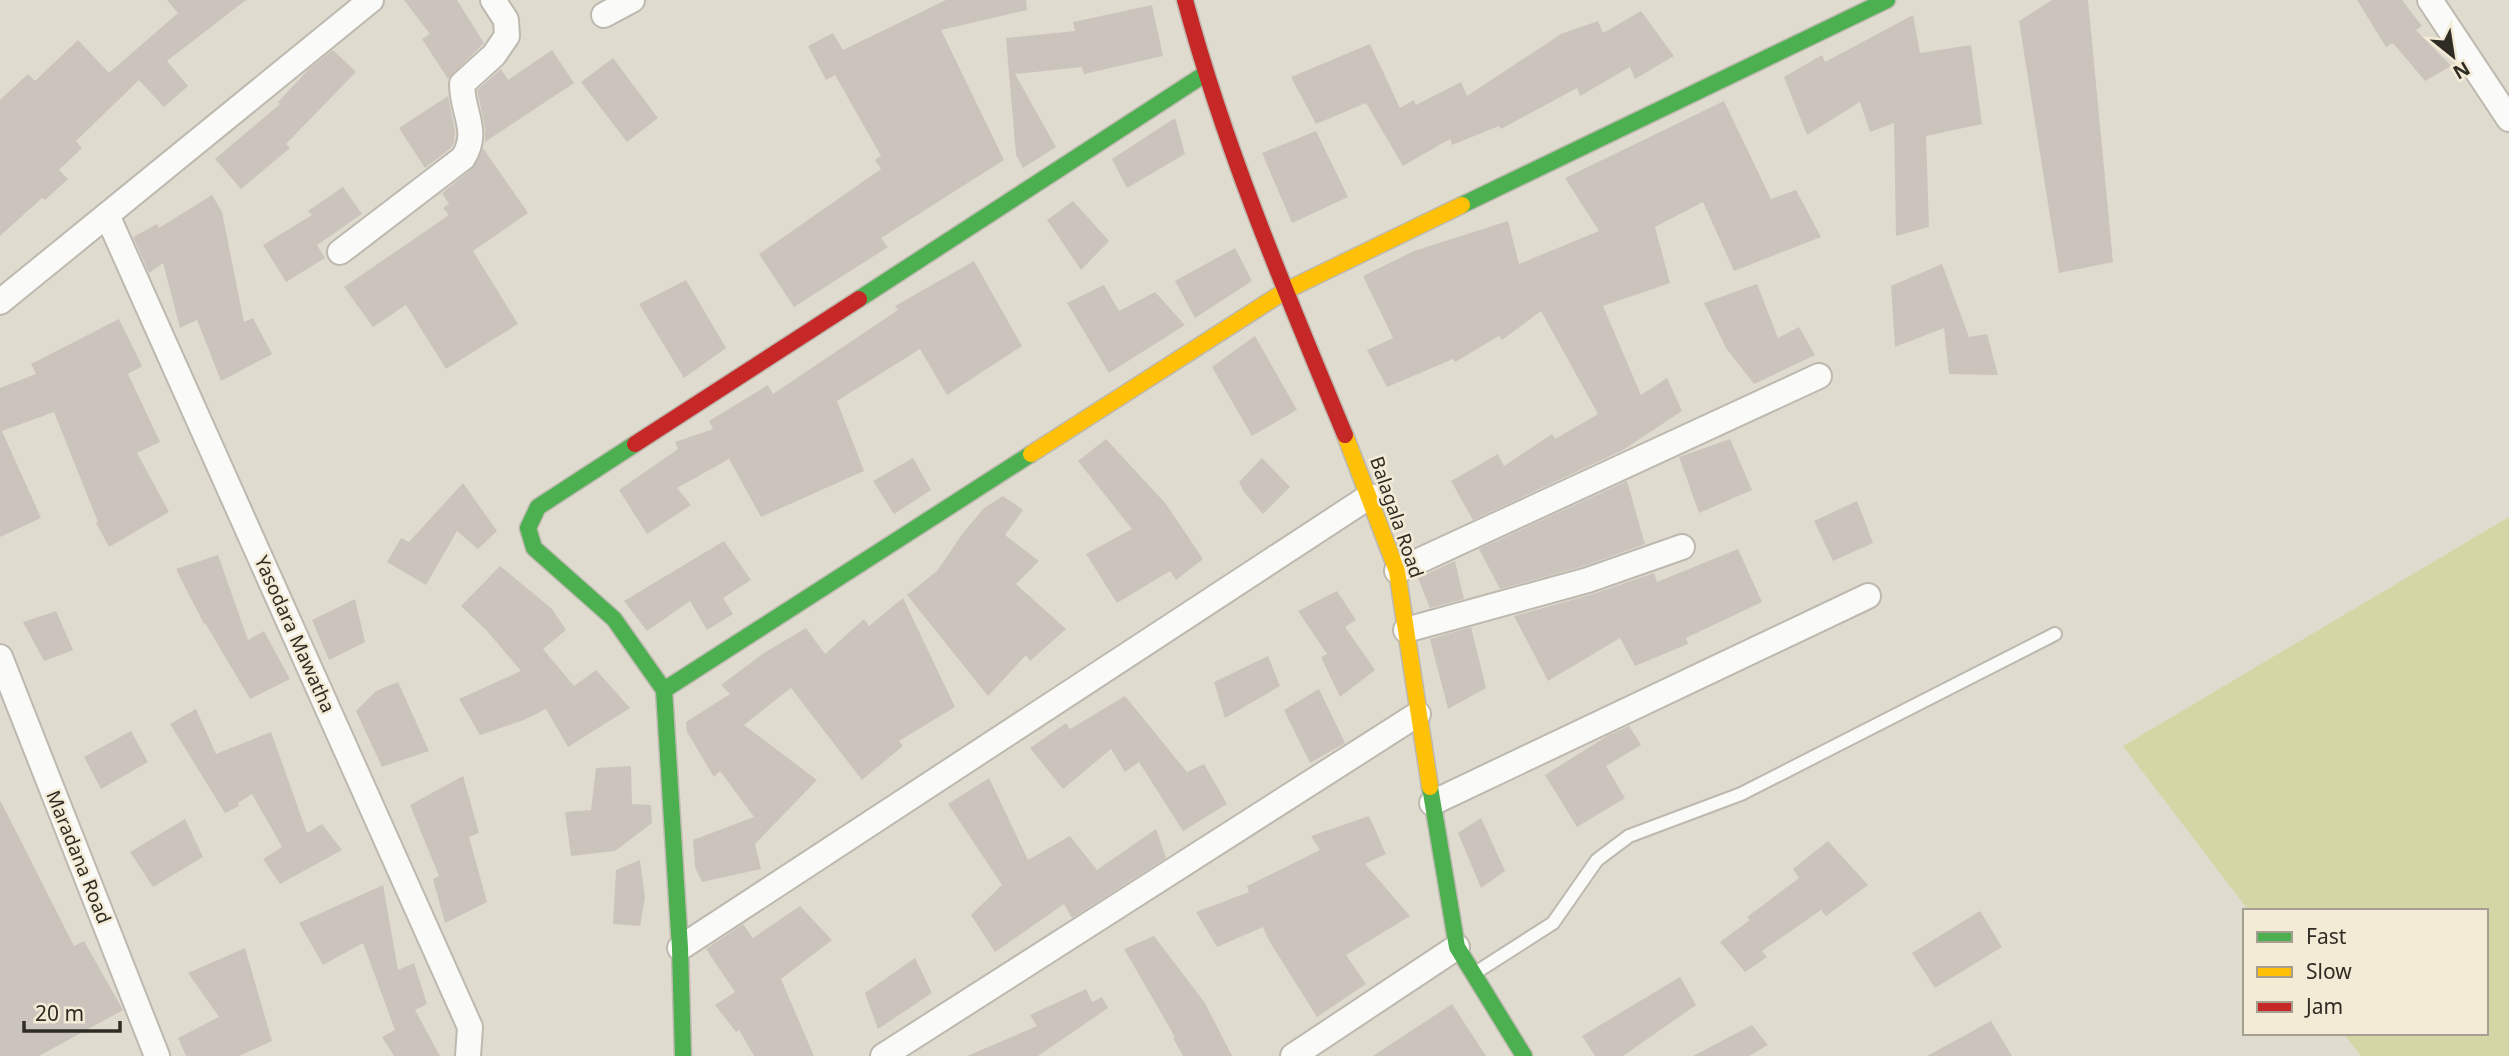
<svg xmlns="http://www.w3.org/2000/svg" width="2509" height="1056" viewBox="0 0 2509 1056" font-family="'Noto Sans',sans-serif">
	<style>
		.green { fill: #d5d6a5 }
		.building { fill: #cbc4bd }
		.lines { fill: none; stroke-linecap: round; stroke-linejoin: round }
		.lane-casing { stroke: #bdb9af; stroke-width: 16 }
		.street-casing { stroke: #bdb9af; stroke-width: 28 }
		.fast-casing { stroke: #bdb9af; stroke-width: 19 }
		.slow-casing { stroke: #bdb9af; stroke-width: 19 }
		.jam-casing { stroke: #bdb9af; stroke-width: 19 }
		.lane { stroke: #fafaf8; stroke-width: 12 }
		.street { stroke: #fafaf8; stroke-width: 24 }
		.fast { stroke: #4caf50; stroke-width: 16 }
		.slow { stroke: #ffc107; stroke-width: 16 }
		.jam { stroke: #c62828; stroke-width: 16 }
		.labels { text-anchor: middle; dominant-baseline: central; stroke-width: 5; stroke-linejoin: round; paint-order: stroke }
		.street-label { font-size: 19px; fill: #2f2c24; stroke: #f3ebd6 }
	</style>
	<rect width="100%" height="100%" fill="#e0dbcf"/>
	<path class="green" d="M2509,517V1056H2361L2343,1033H2486V911H2249L2123,746Z"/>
	<g class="building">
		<path d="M167,0H246L167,61L188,86L164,107L139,80L76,141L82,148L59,170L68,179L45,200L42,198L0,236V100L28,74L35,81L78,40L109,73L178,13Z"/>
		<path d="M404,0H457L484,43L448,79L422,39L430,34Z"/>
		<path d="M946,0H1026L1027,10L941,30L1004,160L881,238L888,247L794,307L759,254L881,169L875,160L881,156L835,75L826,80L808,46L833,33L843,50Z"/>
		<path d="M2052,0H2088L2113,262L2059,273L2019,21Z"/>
		<path d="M2357,0H2402L2422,26L2416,30L2451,66L2425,81L2393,43L2386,47Z"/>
		<path d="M1152,5L1163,56L1084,74L1082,67L1015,74L1056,147L1023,168L1016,155L1006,38L1075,31L1073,22Z"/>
		<path d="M1641,11L1674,56L1635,79L1630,67L1580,96L1577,88L1501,129L1499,126L1452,145L1450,139L1403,166L1366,103L1316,124L1291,77L1370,44L1400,108L1414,100L1416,105L1461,82L1467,96L1561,34L1598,21L1603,33Z"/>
		<path d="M1913,15L1920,53L1971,45L1982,124L1926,136L1929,227L1896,236L1894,123L1870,132L1860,102L1807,135L1784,77L1822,55L1825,62Z"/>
		<path d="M333,50L356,72L286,144L290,148L241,189L215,159L280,104L278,102L309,69Z"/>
		<path d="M552,50L574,83L485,142V128L477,90L501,69L508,80Z"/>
		<path d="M613,58L658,118L627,142L581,82Z"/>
		<path d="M448,96L455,131L454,143L451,148L425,168L399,128Z"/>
		<path d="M1724,101L1771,199L1796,190L1821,237L1734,271L1703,202L1655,227L1670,283L1603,306L1641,395L1667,378L1682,411L1623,450L1473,520L1451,481L1498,454L1504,466L1552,434L1555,439L1598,414L1541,311L1502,340L1499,336L1455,362L1453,359L1387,387L1367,350L1393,338L1363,276L1414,251L1508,221L1519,264L1599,231L1565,178Z"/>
		<path d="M1175,118L1185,154L1127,188L1112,159Z"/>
		<path d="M1316,131L1348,197L1292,223L1262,153Z"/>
		<path d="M483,148L528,213L473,251L518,324L446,369L406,305L373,327L344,287L449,215L443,208L449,204L442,193L472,169Z"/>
		<path d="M343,187L362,214L317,245L325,258L286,282L263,245L312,215L308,211Z"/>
		<path d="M212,195L222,212L244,322L253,318L272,354L221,381L197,320L180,328L163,263L149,273L133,237L157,224L159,228Z"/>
		<path d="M1073,201L1109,241L1081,270L1047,220Z"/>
		<path d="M1235,248L1252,281L1195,318L1175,281Z"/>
		<path d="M974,261L1022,346L947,395L920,349L837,401L864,471L761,517L729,459L677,488L691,505L647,534L619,490L678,449L675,442L713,429L709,421L768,385L773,394L898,310L895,306Z"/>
		<path d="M1942,264L1969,337L1987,334L1998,375L1949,374L1944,328L1895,347L1891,286Z"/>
		<path d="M686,280L726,348L684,378L639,304Z"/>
		<path d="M1757,284L1778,338L1799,327L1815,355L1754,384L1726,348L1704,303Z"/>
		<path d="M1104,285L1119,311L1155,292L1185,325L1109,373L1067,303Z"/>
		<path d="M119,319L142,366L128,374L160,442L137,453L169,512L109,547L96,523L98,522L54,412L2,431L41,518L0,537V388L36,374L31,364Z"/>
		<path d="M1255,336L1297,410L1252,436L1212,367Z"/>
		<path d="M1106,439L1166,504L1203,559L1176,580L1170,571L1117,603L1086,554L1132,529L1078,461Z"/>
		<path d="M1730,439L1752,490L1699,513L1679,457Z"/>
		<path d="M913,458L931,490L894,514L873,481Z"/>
		<path d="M1262,458L1290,487L1263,514L1244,492L1239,482Z"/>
		<path d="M1627,481L1645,544L1584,566L1500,589L1479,549Z"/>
		<path d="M463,483L497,531L478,549L457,531L426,585L387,562L401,538L409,542Z"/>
		<path d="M1003,496L1023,510L1005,535L1039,561L1016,584L1066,629L1030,661L1026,655L988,696L907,595L937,571L963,533L984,508Z"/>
		<path d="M1857,501L1873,543L1833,561L1814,521Z"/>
		<path d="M724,541L751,580L723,598L733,614L707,630L690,601L647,631L624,601Z"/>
		<path d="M1738,549L1762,602L1686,638L1688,644L1635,666L1620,638L1548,681L1514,616L1593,594L1654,573L1657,582Z"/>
		<path d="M218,555L248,640L264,631L290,679L250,699L205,623L204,624L176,569Z"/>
		<path d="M1455,561L1464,599L1430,608L1418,578Z"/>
		<path d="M500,566L552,609L566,630L543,649L574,686L596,670L630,708L568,747L546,709L524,720L480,735L459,699L521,671L486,630L461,606Z"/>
		<path d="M1337,591L1356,620L1345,627L1375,670L1340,697L1321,657L1327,654L1298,611Z"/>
		<path d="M903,598L955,707L899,741L903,746L862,780L791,688L744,725L817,780L755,844L761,869L702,882L695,867L693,840L754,817L720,771L714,777L687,732L686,722L730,694L721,685L764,653L806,628L825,654L864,619L869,626Z"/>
		<path d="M355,599L365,642L329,660L312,620Z"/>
		<path d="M56,611L73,650L44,661L23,622Z"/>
		<path d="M1471,627L1486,688L1448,709L1430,639Z"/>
		<path d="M1268,656L1280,686L1225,718L1214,682Z"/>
		<path d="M398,682L429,751L382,767L356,711L376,691Z"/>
		<path d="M1319,689L1345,743L1310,763L1284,710Z"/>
		<path d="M1125,696L1187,772L1204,764L1227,804L1183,831L1139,762L1125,772L1111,749L1063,789L1030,748L1066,723L1070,729Z"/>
		<path d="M196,709L216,754L271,732L307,833L322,824L342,850L280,884L263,859L282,847L252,794L238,803L239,806L225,813L170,724Z"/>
		<path d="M1629,726L1641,745L1606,766L1625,798L1577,827L1545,775L1607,736Z"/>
		<path d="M131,731L148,762L101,789L84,757Z"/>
		<path d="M631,766L632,804L651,805L652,823L615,851L571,856L565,812L591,810L596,768Z"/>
		<path d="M463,776L479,833L469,837L487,902L445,923L433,879L439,876L410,805Z"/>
		<path d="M989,778L1028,860L1070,836L1097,870L1156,829L1166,858L1072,918L1064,904L995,952L971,915L1002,885L948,804Z"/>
		<path d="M0,800L74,946L84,941L123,1010L39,1056H0Z"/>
		<path d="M1369,816L1386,854L1365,864L1410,916L1346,955L1366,984L1317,1017L1268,939L1263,927L1217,947L1196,912L1249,892L1247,886L1320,850L1311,836Z"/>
		<path d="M1481,818L1505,871L1481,888L1458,833Z"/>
		<path d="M185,819L203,857L153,887L130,852Z"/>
		<path d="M1828,841L1868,885L1826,916L1821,910L1762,951L1767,957L1745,972L1720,942L1750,920L1747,917L1799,878L1793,869Z"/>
		<path d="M640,860L645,897L640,926L613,924L616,870Z"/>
		<path d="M383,885L398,970L414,963L427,1004L415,1010L440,1056H394L382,1037L395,1030L363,943L323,965L299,923Z"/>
		<path d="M800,906L832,940L781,979L814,1056H754L739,1030L736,1032L715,1005L735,992L706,949L743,924L753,938Z"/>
		<path d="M1980,911L2002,947L1935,988L1912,953Z"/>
		<path d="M1154,936L1205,1003L1232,1056H1183L1173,1038L1175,1037L1124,949Z"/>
		<path d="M245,948L272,1041L239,1056H186L178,1038L219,1017L188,973Z"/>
		<path d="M915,958L932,993L878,1029L865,993Z"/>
		<path d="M1680,977L1696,1005L1623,1056H1595L1582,1036Z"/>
		<path d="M1086,989L1092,1002L1102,997L1108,1008L1038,1056H967L1037,1026L1030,1015Z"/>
		<path d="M1452,1004L1486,1056H1373Z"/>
		<path d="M1991,1021L2012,1056H1927Z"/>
		<path d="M1752,1025L1768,1045L1749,1056H1693Z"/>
	</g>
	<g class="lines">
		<defs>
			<path id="lane" d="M1475,973L1553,923L1597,860L1629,836L1741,794L2055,634"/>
			<g id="street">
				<path d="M2430,0L2509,119"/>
				<path d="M604,15L632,0"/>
				<path d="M107,215L470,1027L468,1056"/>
				<path d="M340,252L463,158C480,131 462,113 462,84L494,55L507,36L506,20L493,0"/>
				<path d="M0,302L371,0"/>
				<path d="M1397,571L1819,376"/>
				<path d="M1406,630L1588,580L1682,547"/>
				<path d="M0,657L157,1056"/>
				<path d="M1432,803L1868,596"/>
				<path d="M680,948L1370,496"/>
				<path d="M883,1056L1418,714"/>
				<path d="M1293,1056L1457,947"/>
			</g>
			<g id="fast">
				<path d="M1462,205L1887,0"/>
				<path d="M859,299L1205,74"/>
				<path d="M635,444L538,507L528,528L534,548L614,619L664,690L680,948L683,1056"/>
				<path d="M664,690L1031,454"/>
				<path d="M1430,787L1457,947L1524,1056"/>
			</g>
			<g id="slow">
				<path d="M1345,435L1397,571L1430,787"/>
				<path d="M1031,454L1285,291L1462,205"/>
			</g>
			<g id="jam">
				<path d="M1185,0C1225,149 1286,293 1345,435"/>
				<path d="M635,444L859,299"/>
			</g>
		</defs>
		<use href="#lane" class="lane-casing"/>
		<use href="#street" class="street-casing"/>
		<use href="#fast" class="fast-casing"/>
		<use href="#slow" class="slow-casing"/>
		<use href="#jam" class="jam-casing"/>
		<use href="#lane" class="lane"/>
		<use href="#street" class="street"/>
		<use href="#fast" class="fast"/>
		<use href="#slow" class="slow"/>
		<use href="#jam" class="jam"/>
	</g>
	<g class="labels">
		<g class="street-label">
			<text transform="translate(1397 517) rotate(71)">Balagala Road</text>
			<text transform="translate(295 634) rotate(66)">Yasodara Mawatha</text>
			<text transform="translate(79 857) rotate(68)">Maradana Road</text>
		</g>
	</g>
	<rect x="2243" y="909" width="245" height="126" fill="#f3ebd6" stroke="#a59f8f" stroke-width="2"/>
	<rect x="2257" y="932" width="35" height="10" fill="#4caf50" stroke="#a59f8f" stroke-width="2"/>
	<text x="2306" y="944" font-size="21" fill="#2f2c24">Fast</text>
	<rect x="2257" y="967" width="35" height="10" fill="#ffc107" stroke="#a59f8f" stroke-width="2"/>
	<text x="2306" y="979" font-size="21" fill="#2f2c24">Slow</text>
	<rect x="2257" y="1002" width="35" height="10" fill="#c62828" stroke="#a59f8f" stroke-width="2"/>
	<text x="2306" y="1014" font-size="21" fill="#2f2c24">Jam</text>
	<g transform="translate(2453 56) rotate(150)" stroke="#f3ebd6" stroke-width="5" paint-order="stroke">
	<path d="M0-5L12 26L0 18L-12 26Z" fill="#2f2c24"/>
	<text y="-10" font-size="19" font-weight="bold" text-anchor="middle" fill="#2f2c24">N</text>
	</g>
	<path d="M24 1021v10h96v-10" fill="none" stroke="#2f2c24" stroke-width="3.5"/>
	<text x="35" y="1021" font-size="21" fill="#2f2c24" stroke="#f3ebd6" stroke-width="5" paint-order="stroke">20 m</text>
</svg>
